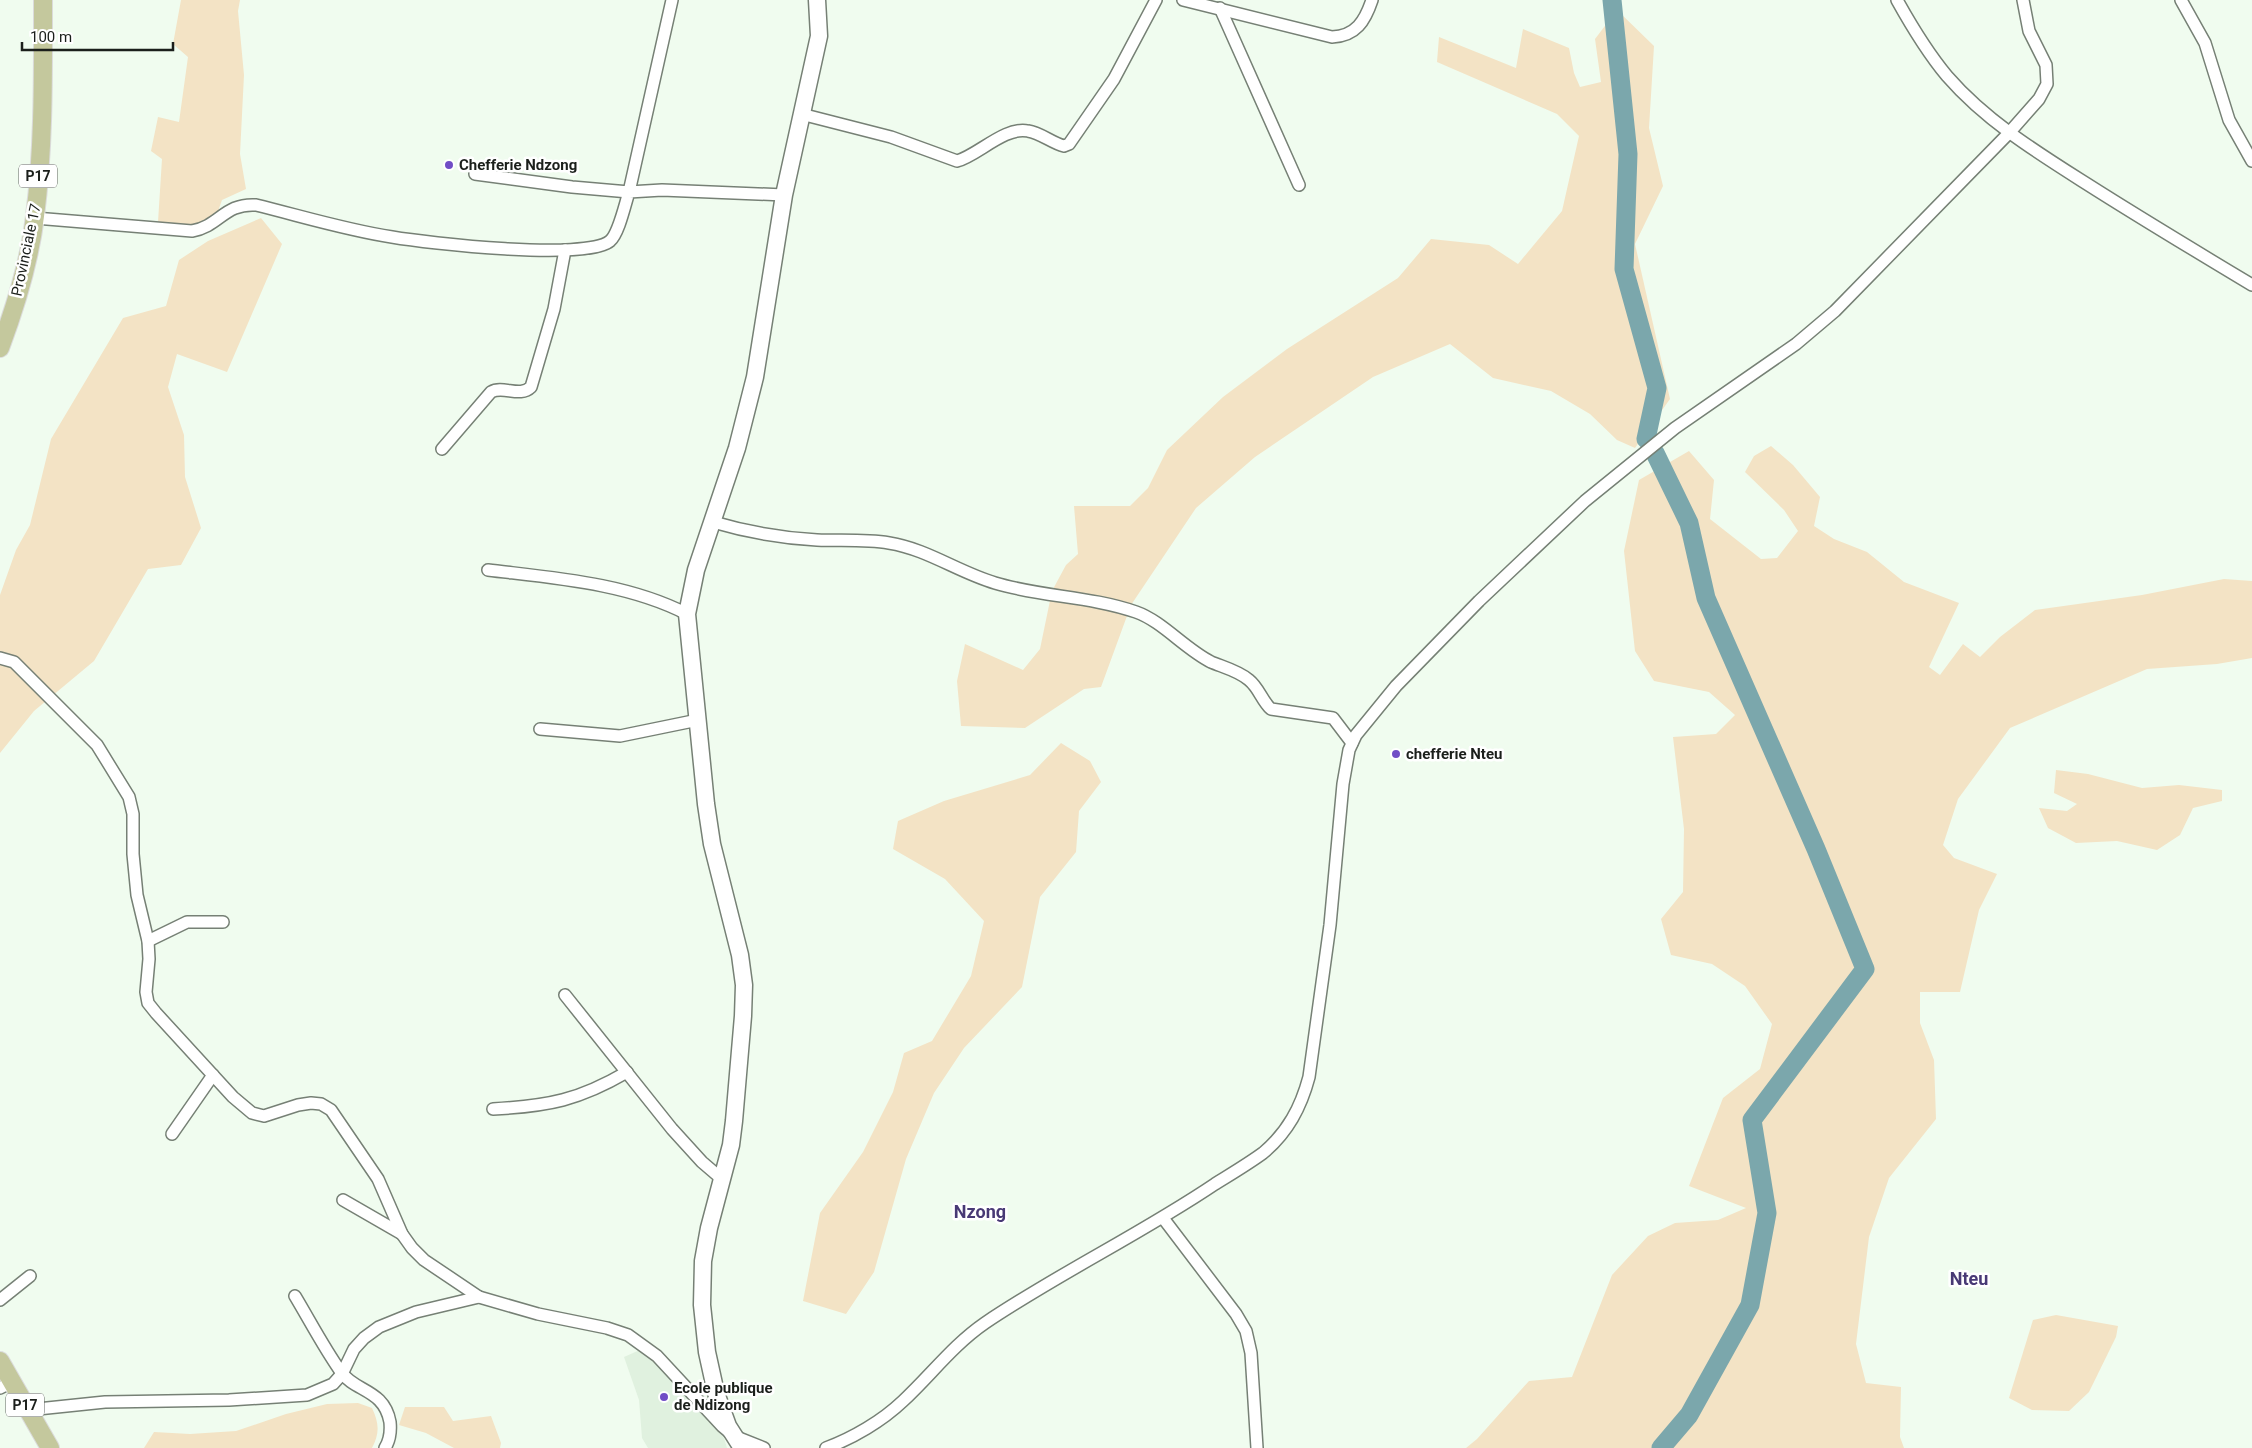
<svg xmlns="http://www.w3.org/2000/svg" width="2252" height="1448" viewBox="0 0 2252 1448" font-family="Roboto,sans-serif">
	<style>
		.built { fill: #e0f1df }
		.green { fill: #f3e3c5 }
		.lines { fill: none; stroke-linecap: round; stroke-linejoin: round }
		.river { stroke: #7ba7ac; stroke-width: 19 }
		.street-casing { stroke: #768075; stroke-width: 14 }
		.secondary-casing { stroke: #768075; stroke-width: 19 }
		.primary-casing { stroke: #dbdbdb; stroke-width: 20 }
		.street { stroke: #fff; stroke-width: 11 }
		.secondary { stroke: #fff; stroke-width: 16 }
		.primary { stroke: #c4c89d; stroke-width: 18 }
		.poi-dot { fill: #714dc6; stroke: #fff; stroke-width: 2 }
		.labels { text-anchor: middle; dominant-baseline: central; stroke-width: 5; stroke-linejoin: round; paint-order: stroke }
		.shield { fill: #fff; stroke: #5f625f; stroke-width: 1 }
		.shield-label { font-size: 14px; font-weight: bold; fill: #1b1f1b }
		.poi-label { font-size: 15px; font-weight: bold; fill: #1b1f1b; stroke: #fff; text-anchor: start }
		.street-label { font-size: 15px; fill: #1b1f1b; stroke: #fff }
		.quarter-label { font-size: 18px; font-weight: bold; fill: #483975; stroke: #fff }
	</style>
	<rect width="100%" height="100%" fill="#f0fcef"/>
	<path class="built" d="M642,1349L687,1394L724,1438L727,1448H648L642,1438L639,1400L624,1357Z"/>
	<g class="green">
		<path d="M181,0H240L238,11L244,75L240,154L246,189L222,200L217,214L202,222L185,226L158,222L162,159L151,151L158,117L179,122L188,57L173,44Z"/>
		<path d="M1617,10L1654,46L1649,128L1663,186L1635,244L1670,399L1635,448L1617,440L1590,414L1551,391L1493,378L1450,344L1373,377L1255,457L1196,508L1131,605L1101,687L1084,689L1025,728L961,726L957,681L965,644L1023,670L1040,649L1052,591L1066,565L1078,554L1074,506H1130L1148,488L1167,450L1223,397L1287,349L1398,278L1431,239L1489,245L1518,264L1562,211L1579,136L1557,114L1437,62L1439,37L1516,68L1523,29L1569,48L1574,73L1580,87L1601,82L1595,39Z"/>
		<path d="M261,218L282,244L227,372L177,354L168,387L184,435L185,477L201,528L181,565L148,569L94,661L34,711L0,753V595L16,550L30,525L51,439L123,318L166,306L179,260L208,241Z"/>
		<path d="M1771,446L1793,465L1820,497L1814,526L1834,539L1867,552L1904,582L1959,603L1929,667L1940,675L1963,644L1980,657L2000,637L2035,610L2142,595L2224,579L2252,581V658L2217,664L2147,669L2010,728L1958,799L1943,845L1954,858L1997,874L1979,910L1960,992H1920V1023L1934,1060L1936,1119L1889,1178L1869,1237L1856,1344L1866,1383L1901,1387L1900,1437L1904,1448H1466L1477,1439L1529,1381L1572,1377L1612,1275L1648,1236L1675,1223L1718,1220L1746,1208L1689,1186L1723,1098L1760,1069L1772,1024L1745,986L1712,964L1671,955L1661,919L1683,892L1684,829L1673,737L1716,734L1735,715L1709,692L1654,681L1635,651L1624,551L1639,480L1689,451L1714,480L1710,519L1761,559L1777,558L1798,531L1784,510L1745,472L1754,456Z"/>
		<path d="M1061,743L1090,761L1101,782L1079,811L1076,852L1040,897L1022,987L964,1048L934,1093L906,1159L874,1272L846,1314L803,1301L820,1213L863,1152L893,1092L904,1053L932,1041L971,976L984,921L945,879L893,849L898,821L944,801L1030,775Z"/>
		<path d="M2056,770L2088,774L2142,788L2179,785L2222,790V801L2193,808L2180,835L2157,850L2117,841L2076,843L2048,828L2039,808L2067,811L2077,804L2054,793Z"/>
		<path d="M2056,1315L2118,1326L2116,1337L2089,1392L2069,1411L2032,1410L2009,1398L2033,1320Z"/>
		<path d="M358,1403L372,1408C379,1423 380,1433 372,1448H144L154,1432L190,1434L236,1431L286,1414L327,1404Z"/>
		<path d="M405,1407H444L453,1421L491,1416L501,1443L500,1448H454L426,1433L399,1425Z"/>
	</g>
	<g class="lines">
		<g class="river">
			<path d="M1612,0L1628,154L1624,269L1657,388L1646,439"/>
			<path d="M1655,453L1689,523L1706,598L1816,849L1865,969L1752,1120L1767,1213L1750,1305L1689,1415L1661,1448"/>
		</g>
		<defs>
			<g id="street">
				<path d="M1183,0L1332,37C1356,36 1365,21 1372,0"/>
				<path d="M1897,0C1912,27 1927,52 1947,76C1986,121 2038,153 2087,184C2142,219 2197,252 2252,285"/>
				<path d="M2181,0L2205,43L2229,120L2252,161"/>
				<path d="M1220,8L1299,185"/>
				<path d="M801,114L891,137L957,161C977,156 1005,126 1028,131C1041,133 1052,143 1064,146L1069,144L1114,79L1156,0"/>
				<path d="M475,174L572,187L629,192L672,0"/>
				<path d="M35,218L192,231C220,226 224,203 256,205C301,216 346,230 392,237C427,243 586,261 610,241C619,233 625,204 629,192L662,190L784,195"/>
				<path d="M442,449L491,392C503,385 520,398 531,387L554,309L565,250"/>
				<path d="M713,522C747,532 782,538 817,540C841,541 866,539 889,543C927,549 958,572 995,583C1041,597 1090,596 1136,612C1162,621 1185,649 1211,662C1223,667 1239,671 1249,680C1259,688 1262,701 1271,709L1333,718L1352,743"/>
				<path d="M488,570C554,578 627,583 687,614"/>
				<path d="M0,658L14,662L97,745L129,797L133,814V854L137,895L148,941L149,959L146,992L148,1003L156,1013L233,1097L252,1113L264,1116L298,1105L311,1103L321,1104L331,1110L378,1179L402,1234L412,1248L424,1260L479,1297"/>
				<path d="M540,729L620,736L698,720"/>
				<path d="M148,941L187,922H223"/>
				<path d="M565,995L672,1129L702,1162L723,1180"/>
				<path d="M493,1109C549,1106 579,1100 627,1072"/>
				<path d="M172,1134L213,1075"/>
				<path d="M343,1200L402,1234"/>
				<path d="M1163,1218L1236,1314L1246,1331L1251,1353L1257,1448"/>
				<path d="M295,1296C310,1321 324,1348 341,1372C355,1392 384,1389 390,1422C391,1432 390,1440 385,1448"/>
				<path d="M0,1300L30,1276"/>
				<path d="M0,1388L12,1382"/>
				<path d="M28,1410L105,1402L229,1400L307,1395L333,1384L342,1374L354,1349L364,1338L379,1327L416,1312L479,1297L538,1314L607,1328L628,1335L657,1356L722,1426L734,1436L764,1448"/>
				<path d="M826,1448C853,1438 882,1421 903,1401C931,1375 953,1345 985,1323C1059,1273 1141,1234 1215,1184C1231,1174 1248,1164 1263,1153C1288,1132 1301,1107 1309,1077L1330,925L1343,784L1349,750L1356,735L1396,686L1479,601L1585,501L1675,428L1796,344L1835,311L2009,133L2039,99L2047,84L2046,65L2029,31L2023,0"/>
			</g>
			<path id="secondary" d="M742,1448L728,1426L716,1393L707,1352L702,1305L703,1261L709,1228L731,1145L734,1121L743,1016L744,985L740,955L712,844L706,804L687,614L696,570L737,448L755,377L784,195L819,36L817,0"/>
			<g id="primary">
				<path d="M0,348C15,308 30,258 35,216C44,145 43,72 43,0"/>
				<path d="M0,1361L50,1448"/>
			</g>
		</defs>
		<use href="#street" class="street-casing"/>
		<use href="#secondary" class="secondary-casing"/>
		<use href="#primary" class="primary-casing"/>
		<use href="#street" class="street"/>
		<use href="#secondary" class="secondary"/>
		<use href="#primary" class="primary"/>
	</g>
	<g class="poi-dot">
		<circle cx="449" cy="165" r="5"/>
		<circle cx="1396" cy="754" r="5"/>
		<circle cx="664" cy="1397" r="5"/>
	</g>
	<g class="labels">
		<g class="shield">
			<rect x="19" y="164.5" width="38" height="23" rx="4"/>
			<rect x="6" y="1393.5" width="38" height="23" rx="4"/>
		</g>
		<g class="shield-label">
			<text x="38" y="176">P17</text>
			<text x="25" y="1405">P17</text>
		</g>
		<g class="poi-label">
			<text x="459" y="165">Chefferie Ndzong</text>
			<text x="1406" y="754">chefferie Nteu</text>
			<text x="674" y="1388">Ecole publique<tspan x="674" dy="17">de Ndizong</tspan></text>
		</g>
		<g class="street-label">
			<text transform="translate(26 250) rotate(-78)">Provinciale 17</text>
		</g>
		<g class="quarter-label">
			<text x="980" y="1211">Nzong</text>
			<text x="1969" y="1278">Nteu</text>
		</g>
	</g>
	<path d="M22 42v8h151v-8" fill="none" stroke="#1b1f1b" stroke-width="2.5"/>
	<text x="30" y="42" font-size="15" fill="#1b1f1b" stroke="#ffffff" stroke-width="4" paint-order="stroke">100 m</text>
</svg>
